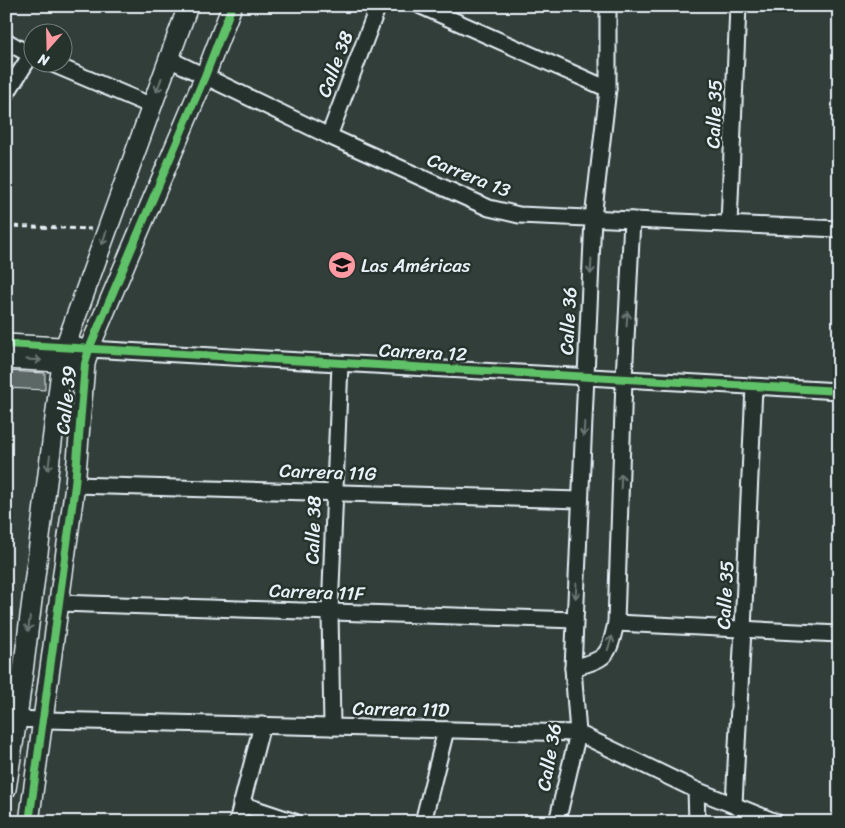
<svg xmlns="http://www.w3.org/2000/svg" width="845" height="828" viewBox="0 0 845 828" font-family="Sriracha,sans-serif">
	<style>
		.building { fill: #5c6865; stroke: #e8f1f8 }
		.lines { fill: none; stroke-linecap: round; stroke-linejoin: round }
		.minor-casing { stroke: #e8f1f8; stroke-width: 19 }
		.tertiary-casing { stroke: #e8f1f8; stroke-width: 22 }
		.path { stroke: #e8f1f8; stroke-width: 3; stroke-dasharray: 5 4; stroke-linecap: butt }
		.minor { stroke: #26332d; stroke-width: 15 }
		.tertiary { stroke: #26332d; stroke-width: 19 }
		.cycleway-casing { stroke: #26332d; stroke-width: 11 }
		.cycleway { stroke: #61c268; stroke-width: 8 }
		.oneway { stroke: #6a7674 }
		.labels { text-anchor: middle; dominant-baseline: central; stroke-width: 5; stroke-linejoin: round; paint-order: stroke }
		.street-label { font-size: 19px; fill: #e8f1f8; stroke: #26332d }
		.poi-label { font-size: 19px; fill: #e8f1f8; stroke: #26332d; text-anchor: start }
	</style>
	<rect width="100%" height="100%" fill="#323e39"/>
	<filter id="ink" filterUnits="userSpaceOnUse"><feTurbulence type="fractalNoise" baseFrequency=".02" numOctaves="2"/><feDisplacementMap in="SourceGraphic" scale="10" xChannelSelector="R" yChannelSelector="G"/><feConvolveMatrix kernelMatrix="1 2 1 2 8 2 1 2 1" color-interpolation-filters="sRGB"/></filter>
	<g filter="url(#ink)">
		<path class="building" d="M6,371L45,373V390L6,388Z"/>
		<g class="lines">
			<defs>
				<g id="minor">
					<path d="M421,6L608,89"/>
					<path d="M6,41L32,56"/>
					<path d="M169,59L329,136L489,208L519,215L839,229"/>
					<path d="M48,62L152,106"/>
					<path d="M6,94L31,55"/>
					<path d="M329,136L378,6"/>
					<path d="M729,224L738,6"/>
					<path d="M89,349L839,391"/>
					<path d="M75,485L580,500"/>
					<path d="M59,603L575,620"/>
					<path d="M616,623L839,634"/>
					<path d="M573,668C607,658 608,658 616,623L624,379L632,220"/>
					<path d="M6,719L578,733L696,790L776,822"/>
					<path d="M332,727L330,612L340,364"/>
					<path d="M696,790L697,822"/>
					<path d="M241,804L295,822"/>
					<path d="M734,804L743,629L754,387"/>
					<path d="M237,822L262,725"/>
					<path d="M423,822L446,730"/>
					<path d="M557,822L578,733L573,668L593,218L608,89V6"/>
				</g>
				<g id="tertiary">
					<path d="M6,344L78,348"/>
					<path d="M6,359L75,363"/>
					<path d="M6,789L17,719L61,371L65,347L188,6"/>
					<path d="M29,822L75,485L85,364L89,349L205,76L232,6"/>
				</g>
			</defs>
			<use href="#minor" class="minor-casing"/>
			<use href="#tertiary" class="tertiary-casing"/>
			<path class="path" d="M6,226L91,229"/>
			<use href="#minor" class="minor"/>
			<use href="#tertiary" class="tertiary"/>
			<defs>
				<g id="cycleway">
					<path d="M6,344L839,391"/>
					<path d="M29,822L75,485L85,364L89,349L205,76L232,6"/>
				</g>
			</defs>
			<use href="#cycleway" class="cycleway-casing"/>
			<use href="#cycleway" class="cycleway"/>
		</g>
		<defs><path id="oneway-shaft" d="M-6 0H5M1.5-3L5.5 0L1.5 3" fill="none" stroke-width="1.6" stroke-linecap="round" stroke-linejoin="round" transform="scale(1.25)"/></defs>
		<g class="oneway">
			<use href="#oneway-shaft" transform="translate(159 85) rotate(110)"/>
			<use href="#oneway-shaft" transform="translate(104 238) rotate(110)"/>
			<use href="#oneway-shaft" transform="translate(591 267) rotate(93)"/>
			<use href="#oneway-shaft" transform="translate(627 319) rotate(-87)"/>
			<use href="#oneway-shaft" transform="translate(34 360) rotate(3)"/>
			<use href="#oneway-shaft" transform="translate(584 429) rotate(93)"/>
			<use href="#oneway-shaft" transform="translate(49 463) rotate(97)"/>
			<use href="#oneway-shaft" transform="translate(621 481) rotate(-88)"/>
			<use href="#oneway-shaft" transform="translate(576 591) rotate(93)"/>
			<use href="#oneway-shaft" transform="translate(29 624) rotate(97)"/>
			<use href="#oneway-shaft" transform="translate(610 643) rotate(-72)"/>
		</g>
	</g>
	<defs>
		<symbol id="school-disc" viewBox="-11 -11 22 22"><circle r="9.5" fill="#ff9aa2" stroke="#26332d"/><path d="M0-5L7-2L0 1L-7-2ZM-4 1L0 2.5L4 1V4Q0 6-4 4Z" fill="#111"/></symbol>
	</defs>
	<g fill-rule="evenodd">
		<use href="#school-disc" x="326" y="249" width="32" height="32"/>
	</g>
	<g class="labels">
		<g class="street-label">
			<text transform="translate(335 64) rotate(-69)">Calle 38</text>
			<text transform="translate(714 114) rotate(-88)">Calle 35</text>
			<text transform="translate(469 175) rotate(22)">Carrera 13</text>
			<text transform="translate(568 321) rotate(-87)">Calle 36</text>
			<text transform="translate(423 352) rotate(3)">Carrera 12</text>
			<text transform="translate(66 400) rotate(-84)">Calle 39</text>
			<text transform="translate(328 472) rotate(2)">Carrera 11G</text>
			<text transform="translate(313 530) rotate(-88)">Calle 38</text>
			<text transform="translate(317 592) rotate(2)">Carrera 11F</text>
			<text transform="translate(725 595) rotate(-87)">Calle 35</text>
			<text transform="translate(401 709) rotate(1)">Carrera 11D</text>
			<text transform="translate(549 757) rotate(-80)">Calle 36</text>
		</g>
		<g class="poi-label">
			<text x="361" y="265">Las Américas</text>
		</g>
	</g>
	<rect width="845" height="828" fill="none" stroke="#26332d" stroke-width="25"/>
	<rect x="12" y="12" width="820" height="803" fill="none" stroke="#e8f1f8" stroke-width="2" filter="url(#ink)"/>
	<g transform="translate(48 48) rotate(200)"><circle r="24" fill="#26332d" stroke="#747f7e"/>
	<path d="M0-4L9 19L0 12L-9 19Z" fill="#ff9aa2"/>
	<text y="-8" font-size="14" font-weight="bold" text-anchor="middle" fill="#e8f1f8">N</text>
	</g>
</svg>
